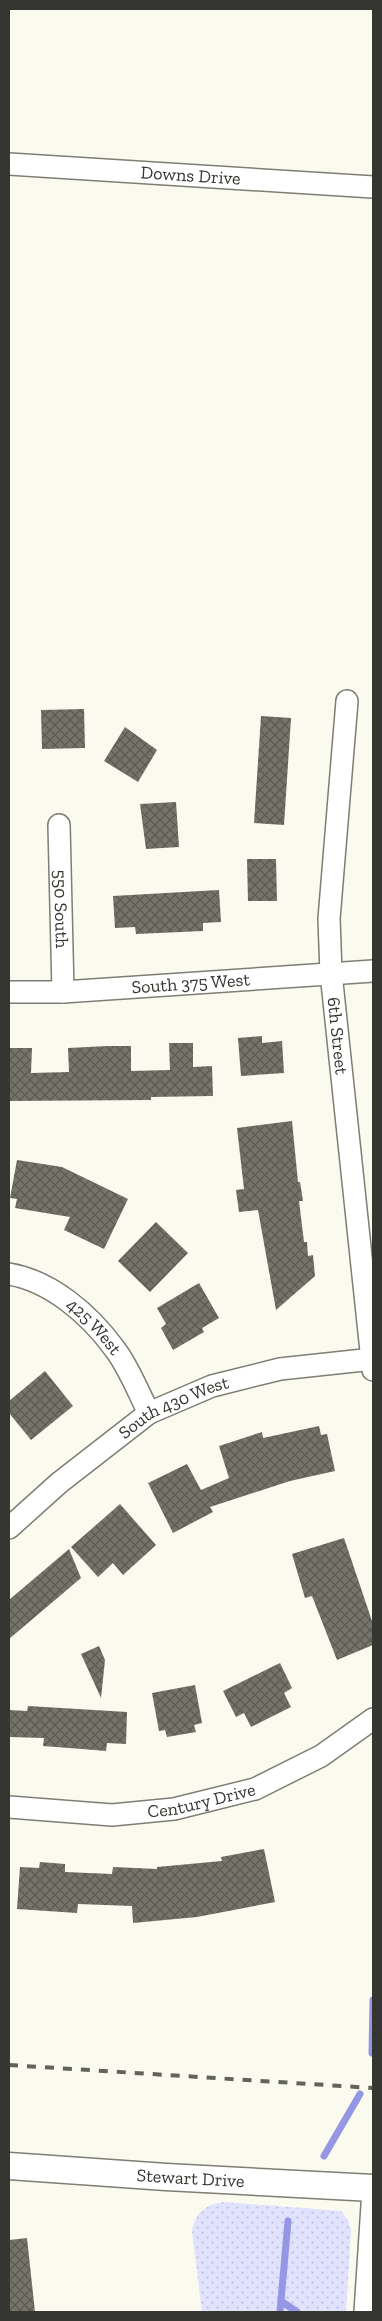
<svg xmlns="http://www.w3.org/2000/svg" width="382" height="2321" viewBox="0 0 382 2321" font-family="'Zilla Slab',serif">
	<style>
		.grass { fill: url(#grass-dots) }
		.lines { fill: none; stroke-linecap: round; stroke-linejoin: round }
		.stream { stroke: #9597e4; stroke-width: 7 }
		.building { fill: url(#building-cross-hatch) }
		.minor-casing { stroke: #7e7e74; stroke-width: 24 }
		.tertiary-casing { stroke: #7e7e74; stroke-width: 29 }
		.minor { stroke: #fff; stroke-width: 21 }
		.tertiary { stroke: #fff; stroke-width: 26 }
		.rail { stroke: #63635e; stroke-width: 4; stroke-dasharray: 9 9; stroke-linecap: butt }
		.labels { text-anchor: middle; dominant-baseline: central; stroke-width: 5; stroke-linejoin: round; paint-order: stroke }
		.street-label { font-size: 18px; fill: #353531; stroke: #fff }
	</style>
	<defs>
		<pattern id="grass-dots" width="8" height="8" patternUnits="userSpaceOnUse" patternTransform="scale(1.25)"><rect width="8" height="8" fill="#e0e2fe"/><path d="M2 2h.1M6 6h.1" fill="none" stroke="#c1c2da" stroke-width="1.8" stroke-linecap="round"/></pattern>
		<pattern id="building-cross-hatch" width="8" height="8" patternUnits="userSpaceOnUse" patternTransform="scale(1.25)"><rect width="8" height="8" fill="#74746b"/><path d="M0 0l8 8M0 8l8-8" fill="none" stroke="#5b5b54"/></pattern>
	</defs>
	<rect width="100%" height="100%" fill="#fafaef"/>
	<path class="grass" d="M224,2202L341,2211L348,2220L351,2230L346,2312H202L192,2231C195,2212 207,2204 224,2202Z"/>
	<g class="lines">
		<g class="stream">
			<path d="M372,2053L373,2000"/>
			<path d="M324,2156L360,2094"/>
			<path d="M281,2301L297,2312"/>
			<path d="M280,2312L288,2221"/>
		</g>
	</g>
	<g class="building">
		<path d="M84,709L85,748L42,749L41,710Z"/>
		<path d="M261,716L291,718L284,825L254,823Z"/>
		<path d="M125,727L157,750L138,782L104,761Z"/>
		<path d="M176,802L179,847L146,849L140,804Z"/>
		<path d="M247,859H276L277,901H248Z"/>
		<path d="M219,890L221,922L203,923V931L136,934L135,927L115,928L113,896Z"/>
		<path d="M262,1036V1043L282,1041L284,1073L241,1076L238,1038Z"/>
		<path d="M169,1043H193V1067L212,1066L213,1096L151,1097V1100L9,1101V1048H32L31,1073L69,1072L68,1048L108,1046H131V1071L170,1070Z"/>
		<path d="M292,1121L298,1182H300L303,1201H299L304,1242H307L308,1256L313,1255L315,1276L276,1310L258,1210L239,1212L236,1190L244,1189L237,1128Z"/>
		<path d="M17,1160L62,1167L128,1199L104,1249L64,1230L70,1217L15,1208L17,1199L10,1198Z"/>
		<path d="M156,1222L188,1253L150,1292L118,1261Z"/>
		<path d="M199,1283L219,1318L202,1328L204,1332L173,1350L161,1328L166,1324L157,1308Z"/>
		<path d="M45,1371L73,1406L31,1440L9,1413V1401Z"/>
		<path d="M319,1426L321,1435L327,1434L335,1471L290,1481L210,1507L213,1512L173,1533L148,1483L187,1464L201,1490L229,1478L219,1446L262,1432L263,1438Z"/>
		<path d="M120,1504L156,1545L123,1575L113,1563L98,1577L71,1547Z"/>
		<path d="M344,1538L373,1624V1645L337,1660L312,1596L305,1598L292,1554Z"/>
		<path d="M69,1549L81,1578L9,1639V1600Z"/>
		<path d="M99,1646L105,1660L101,1698L81,1654Z"/>
		<path d="M280,1663L292,1688L284,1693L291,1707L251,1727L244,1713L236,1717L223,1691Z"/>
		<path d="M195,1685L202,1723L194,1725L196,1732L167,1737L165,1730L159,1731L152,1693Z"/>
		<path d="M28,1706L127,1712L126,1744L107,1743L106,1751L82,1749L43,1746L44,1738L9,1737V1710L27,1711Z"/>
		<path d="M264,1849L275,1902L197,1917L133,1923L132,1906L78,1904L77,1913L17,1909L20,1867L39,1868L40,1862L65,1864V1872L112,1874L113,1867L157,1869V1867L222,1861L221,1857Z"/>
		<path d="M27,2238L35,2312H9V2240Z"/>
	</g>
	<g class="lines">
		<defs>
			<g id="minor">
				<path id="s1" d="M9,164L373,187"/>
				<path id="s2" d="M347,701L329,919L331,973L373,1370"/>
				<path id="s3" d="M59,825L63,992"/>
				<path id="s4" d="M9,992H63L373,971"/>
				<path id="s5" d="M9,1274C51,1281 90,1315 114,1348C129,1367 138,1392 149,1413"/>
				<path id="s6" d="M9,1528L59,1483L149,1413L212,1386L280,1369L373,1359"/>
				<path id="s7" d="M9,1807L112,1815L174,1809L255,1789L321,1756L373,1719"/>
				<path d="M365,2312L373,2190"/>
			</g>
			<g id="tertiary">
				<path id="s8" d="M9,2166L166,2177L373,2188"/>
			</g>
		</defs>
		<use href="#minor" class="minor-casing"/>
		<use href="#tertiary" class="tertiary-casing"/>
		<use href="#minor" class="minor"/>
		<use href="#tertiary" class="tertiary"/>
		<path class="rail" d="M9,2065L373,2088"/>
	</g>
	<g class="labels">
		<g class="street-label">
			<text stroke="none"><textPath href="#s1" startOffset="182">Downs Drive</textPath></text>
			<text stroke="none"><textPath href="#s3" startOffset="84">550 South</textPath></text>
			<text stroke="none"><textPath href="#s4" startOffset="182">South 375 West</textPath></text>
			<text stroke="none"><textPath href="#s2" startOffset="336">6th Street</textPath></text>
			<text stroke="none"><textPath href="#s5" startOffset="102">425 West</textPath></text>
			<text stroke="none"><textPath href="#s6" startOffset="206">South 430 West</textPath></text>
			<text stroke="none"><textPath href="#s7" startOffset="194">Century Drive</textPath></text>
			<text stroke="none"><textPath href="#s8" startOffset="182">Stewart Drive</textPath></text>
		</g>
	</g>
	<rect width="382" height="2321" fill="none" stroke="#353531" stroke-width="20"/>
</svg>
